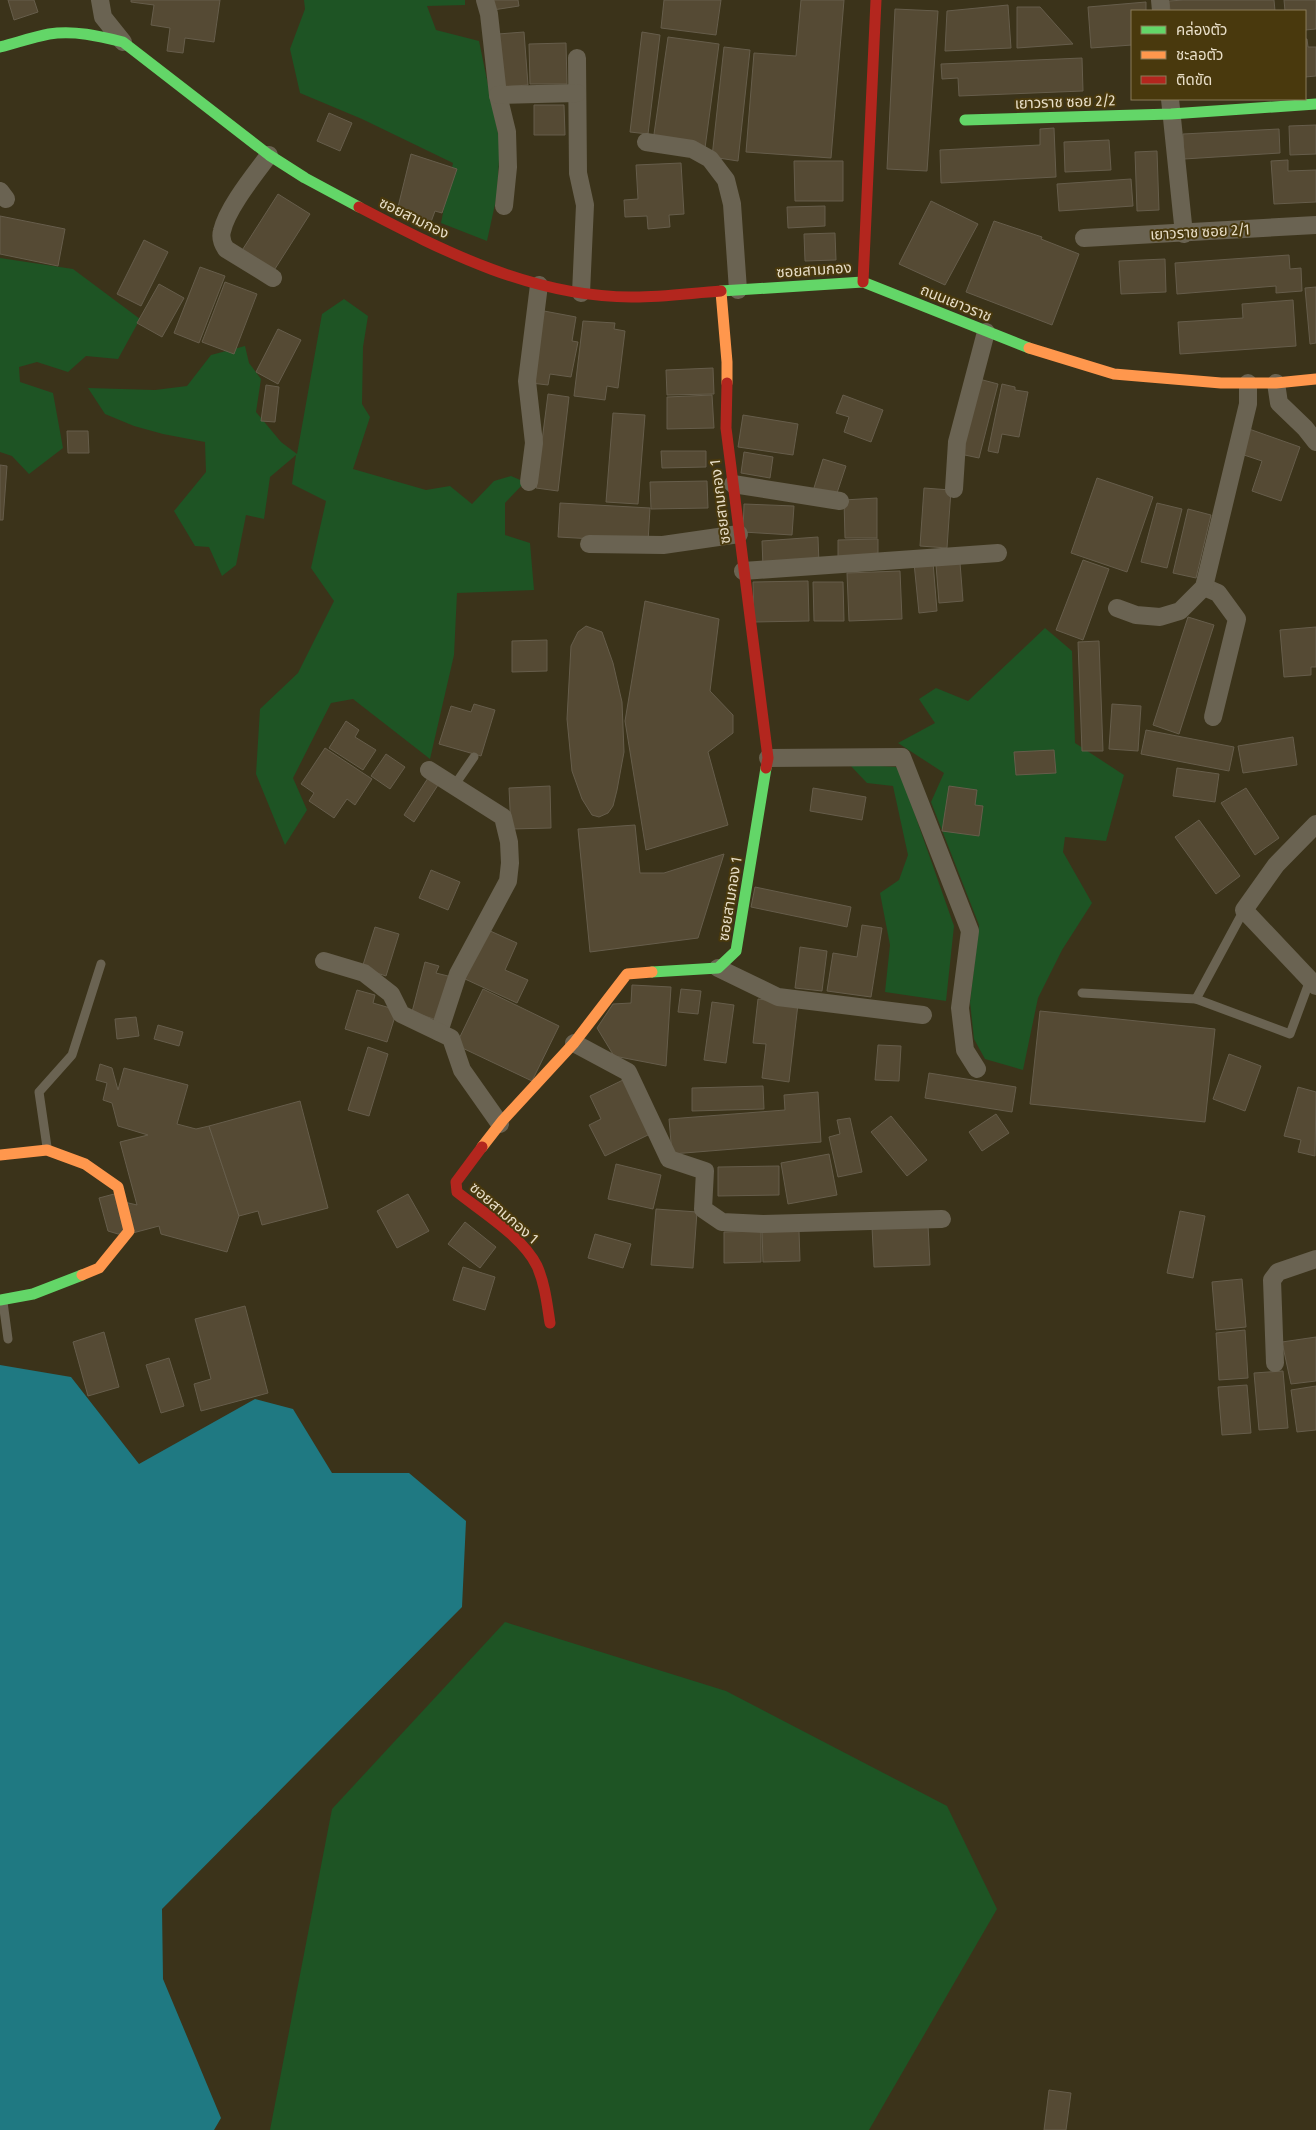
<svg xmlns="http://www.w3.org/2000/svg" width="1316" height="2130" viewBox="0 0 1316 2130" font-family="'Fira Sans Condensed','Noto Sans Thai',sans-serif">
	<style>
		.green { fill: #1e5424 }
		.water { fill: #1f7982 }
		.building { fill: #554a34; stroke: #665d4b }
		.lines { fill: none; stroke-linecap: round; stroke-linejoin: round }
		.lane { stroke: #6a6352; stroke-width: 9 }
		.street { stroke: #6a6352; stroke-width: 18 }
		.fast { stroke: #63d668; stroke-width: 11 }
		.slow { stroke: #ff974d; stroke-width: 11 }
		.jam { stroke: #b3261e; stroke-width: 11 }
		.labels { text-anchor: middle; dominant-baseline: central; stroke-width: 4; stroke-linejoin: round; paint-order: stroke }
		.street-label { font-size: 15px; fill: #e8dec8; stroke: #49390d }
	</style>
	<rect width="100%" height="100%" fill="#3b331a"/>
	<g class="green">
		<path d="M304,0H465V5L427,6L436,30L479,41L500,143L497,195L487,241L441,223L453,163L362,119L300,93L290,49L305,9Z"/>
		<path d="M0,258L73,269L140,319L118,359L86,356L68,372L37,362L19,367L20,382L53,393L63,448L29,474L12,456L0,452Z"/>
		<path d="M344,299L368,316L363,347L362,404L370,417L353,469L426,490L450,486L472,504L494,481L511,476L525,482L505,503V535L530,543L534,590L457,593L454,655L430,759L353,699L331,703L293,778L307,810L285,845L256,774L260,709L298,673L334,601L311,568L326,501L292,484L296,455L270,477L264,519L246,515L236,565L222,576L209,547L195,546L174,511L206,472L205,442L163,434L134,426L105,414L88,388L155,390L187,386L211,355L245,346L249,363L261,379L256,412L281,442L297,454L322,314Z"/>
		<path d="M1045,628L1072,651L1075,743L1124,775L1106,841L1065,837L1063,852L1092,903L1062,950L1038,998L1023,1070L985,1059L974,1039L970,1002L979,925L931,802L944,773L898,743L935,723L919,699L936,688L968,701Z"/>
		<path d="M849,764L896,767L901,775L954,926L946,1001L885,992L890,945L880,893L899,880L908,855L893,786L867,783Z"/>
		<path d="M505,1622L726,1691L947,1806L997,1909L869,2130H270L332,1809Z"/>
	</g>
	<path class="water" d="M0,1365L71,1377L139,1464L255,1399L293,1409L332,1473H409L466,1521L462,1607L162,1909L163,1979L221,2118L214,2130H0Z"/>
	<g class="building">
		<path d="M8,0H34L38,12L14,20Z"/>
		<path d="M131,0H220L214,42L185,38L183,53L167,51L170,28L151,25L154,5L131,2Z"/>
		<path d="M491,0H518L519,6L493,10Z"/>
		<path d="M664,0H721L716,35L661,28Z"/>
		<path d="M801,0H844L831,158L746,152L754,53L796,56Z"/>
		<path d="M1184,0H1274L1275,11H1170L1169,1Z"/>
		<path d="M1284,0H1316V29L1305,30V11H1285Z"/>
		<path d="M1146,2V11H1132V45L1091,48L1088,7Z"/>
		<path d="M1008,5L1011,48L945,51L947,11Z"/>
		<path d="M1017,7H1040L1073,44L1017,48Z"/>
		<path d="M895,9L938,11L927,171L887,169Z"/>
		<path d="M524,32L528,85L502,87L498,34Z"/>
		<path d="M642,32L660,35L648,134L630,132Z"/>
		<path d="M668,37L719,44L705,148L653,141Z"/>
		<path d="M1305,39H1307L1308,47H1316V76L1305,77Z"/>
		<path d="M566,43L567,84H530L529,44Z"/>
		<path d="M724,47L750,50L738,161L712,157Z"/>
		<path d="M1082,58L1083,91L959,96L958,78L942,79L941,64Z"/>
		<path d="M534,105H564L565,135H534Z"/>
		<path d="M329,113L352,123L340,151L317,141Z"/>
		<path d="M1316,125V154L1290,155L1289,126Z"/>
		<path d="M1054,128L1056,177L941,183L940,150L1040,145V129Z"/>
		<path d="M1279,129L1280,153L1184,159L1183,134Z"/>
		<path d="M1109,140L1111,170L1065,172L1064,142Z"/>
		<path d="M1157,151L1159,210L1137,211L1135,152Z"/>
		<path d="M411,154L457,169L442,213L435,211L431,222L398,207Z"/>
		<path d="M1288,160V171L1316,170V202L1274,204L1271,161Z"/>
		<path d="M794,161H843V201H795Z"/>
		<path d="M681,163L684,214L669,215L670,227L648,229L647,216L625,217L624,200L638,199L636,165Z"/>
		<path d="M1131,179L1133,206L1059,211L1057,184Z"/>
		<path d="M278,194L310,214L273,272L241,252Z"/>
		<path d="M931,201L978,224L945,285L899,264Z"/>
		<path d="M825,206V226L788,228L787,207Z"/>
		<path d="M0,216L65,229L58,266L0,254Z"/>
		<path d="M994,221L1042,237L1041,239L1079,254L1052,325L966,292Z"/>
		<path d="M835,233L836,260L805,261L804,234Z"/>
		<path d="M144,240L168,252L141,306L117,294Z"/>
		<path d="M1289,255L1290,269L1301,268L1302,291L1276,293V286L1177,294L1175,263Z"/>
		<path d="M1165,259L1166,292L1121,294L1119,261Z"/>
		<path d="M200,267L225,276L199,343L174,333Z"/>
		<path d="M225,282L257,294L234,354L202,342Z"/>
		<path d="M159,284L184,298L162,337L137,323Z"/>
		<path d="M1316,287V343L1310,344L1305,288Z"/>
		<path d="M1293,300L1296,346L1180,354L1178,322L1243,318L1242,304Z"/>
		<path d="M544,311L576,317L572,341L578,342L571,377L550,374L548,385L531,383Z"/>
		<path d="M583,321L615,323L614,329L625,331L618,388L607,386L605,400L574,396Z"/>
		<path d="M278,329L301,340L278,384L256,372Z"/>
		<path d="M713,368L714,394L667,395L666,370Z"/>
		<path d="M979,379L998,384L979,458L960,454Z"/>
		<path d="M1002,384L1015,387V390L1028,392L1019,437L1002,434L998,453L988,451Z"/>
		<path d="M266,385L279,387L275,422L261,421Z"/>
		<path d="M548,394L569,397L558,491L536,488Z"/>
		<path d="M712,395L714,428L667,429V397Z"/>
		<path d="M843,395L883,410L871,442L844,432L849,417L836,413Z"/>
		<path d="M613,413L645,415L638,504L606,502Z"/>
		<path d="M743,415L798,424L793,455L738,447Z"/>
		<path d="M1249,429L1300,447L1281,501L1252,491L1262,461L1241,454Z"/>
		<path d="M67,431H88L89,453H68Z"/>
		<path d="M661,451H706V467L662,468Z"/>
		<path d="M744,452L773,457L770,478L741,473Z"/>
		<path d="M823,459L846,466L835,499L813,491Z"/>
		<path d="M0,465L7,466L3,520H0Z"/>
		<path d="M1097,478L1153,497L1127,572L1071,553Z"/>
		<path d="M707,481L708,508L651,509L650,482Z"/>
		<path d="M924,488L951,490L947,548L920,546Z"/>
		<path d="M877,498V538H845L844,500Z"/>
		<path d="M560,503L650,508L648,542L558,537Z"/>
		<path d="M1157,503L1182,509L1167,568L1141,562Z"/>
		<path d="M744,504L794,506L792,535L743,532Z"/>
		<path d="M1188,509L1211,515L1196,578L1173,573Z"/>
		<path d="M818,537L819,564L763,567L762,541Z"/>
		<path d="M878,539V559L838,560V540Z"/>
		<path d="M1083,560L1109,569L1083,640L1056,630Z"/>
		<path d="M933,562L937,611L919,613L914,563Z"/>
		<path d="M960,563L963,601L939,603L936,565Z"/>
		<path d="M900,571L902,619L849,621L847,573Z"/>
		<path d="M808,581L809,621L754,622L753,582Z"/>
		<path d="M813,582H843L844,621H814Z"/>
		<path d="M645,601L719,619L710,691L733,715V733L708,752L728,825L646,850L625,721Z"/>
		<path d="M1188,617L1214,625L1179,734L1153,725Z"/>
		<path d="M586,626L602,632L613,663L622,702L624,752L617,790L613,806L608,813L599,817L592,815L582,799L572,771L567,719L571,646L578,632Z"/>
		<path d="M1316,627V667H1311V675L1284,677L1280,630Z"/>
		<path d="M547,640V671L512,672V641Z"/>
		<path d="M1099,641L1103,751H1082L1078,642Z"/>
		<path d="M474,704L495,710L481,756L439,744L451,706L471,712Z"/>
		<path d="M1112,704L1141,706L1138,751L1109,749Z"/>
		<path d="M346,721L359,730L355,737L376,750L363,770L329,748Z"/>
		<path d="M1146,730L1234,747L1229,771L1141,754Z"/>
		<path d="M1293,737L1297,765L1243,773L1238,746Z"/>
		<path d="M325,748L372,779L355,805L347,799L334,818L309,801L314,793L301,784Z"/>
		<path d="M1054,750L1056,773L1016,775L1014,752Z"/>
		<path d="M386,754L405,767L390,789L371,776Z"/>
		<path d="M1177,768L1219,774L1215,802L1173,796Z"/>
		<path d="M428,778L438,785L414,822L404,815Z"/>
		<path d="M550,786L551,828L511,829L509,788Z"/>
		<path d="M949,786L977,790L975,805L983,806L979,836L942,831Z"/>
		<path d="M813,788L866,797L862,820L810,811Z"/>
		<path d="M1246,788L1279,838L1255,855L1221,803Z"/>
		<path d="M1199,820L1240,876L1216,894L1175,837Z"/>
		<path d="M635,825L640,873H664L724,854L698,938L590,952L578,829Z"/>
		<path d="M431,870L460,882L448,910L419,898Z"/>
		<path d="M755,887L851,907L847,927L751,907Z"/>
		<path d="M862,925L882,928L871,997L827,991L833,953L857,957Z"/>
		<path d="M375,927L399,934L386,976L362,968Z"/>
		<path d="M488,930L517,943L505,970L528,980L517,1003L465,979Z"/>
		<path d="M800,947L827,951L822,991L795,988Z"/>
		<path d="M425,962L439,966L436,973L452,977L440,1021L412,1012Z"/>
		<path d="M632,985L671,987L666,1066L614,1056L597,1028L613,1004L631,1003Z"/>
		<path d="M483,989L559,1026L532,1081L456,1045Z"/>
		<path d="M681,989L701,991L698,1014L678,1012Z"/>
		<path d="M357,990L375,995L373,1003L397,1010L387,1042L345,1029Z"/>
		<path d="M758,999L798,1004L789,1082L762,1078L766,1044L753,1043Z"/>
		<path d="M712,1002L734,1005L726,1063L704,1060Z"/>
		<path d="M1040,1011L1215,1029L1205,1122L1030,1104Z"/>
		<path d="M136,1017L139,1036L117,1039L115,1019Z"/>
		<path d="M158,1025L183,1032L179,1046L154,1039Z"/>
		<path d="M878,1045L901,1046L899,1081L875,1080Z"/>
		<path d="M368,1047L388,1054L369,1116L348,1110Z"/>
		<path d="M1229,1054L1261,1066L1245,1111L1213,1099Z"/>
		<path d="M100,1064L112,1068L118,1090L124,1068L188,1085L177,1124L196,1129L209,1126L239,1216L227,1252L161,1234L159,1226L129,1234H118L108,1231L99,1198L118,1193L120,1201L137,1205L120,1142L148,1135L118,1126L112,1103L103,1100L107,1083L96,1080Z"/>
		<path d="M929,1073L1016,1087L1012,1112L925,1098Z"/>
		<path d="M625,1079L652,1133L605,1156L589,1125L601,1119L590,1096Z"/>
		<path d="M763,1086L764,1109L692,1111V1088Z"/>
		<path d="M1298,1087L1316,1092L1315,1156L1298,1152L1301,1140L1284,1136Z"/>
		<path d="M818,1092L821,1142L672,1154L669,1119L785,1110L784,1095Z"/>
		<path d="M300,1101L328,1208L262,1225L258,1211L239,1216L209,1126Z"/>
		<path d="M996,1114L1009,1133L982,1151L969,1132Z"/>
		<path d="M891,1116L927,1160L907,1176L871,1132Z"/>
		<path d="M850,1118L862,1172L838,1177L829,1137L840,1134L837,1120Z"/>
		<path d="M829,1154L837,1195L788,1204L781,1163Z"/>
		<path d="M616,1164L661,1175L653,1209L608,1199Z"/>
		<path d="M779,1166V1195L718,1196V1167Z"/>
		<path d="M408,1194L429,1231L397,1248L377,1211Z"/>
		<path d="M656,1209L697,1212L693,1268L651,1265Z"/>
		<path d="M1180,1211L1205,1216L1193,1278L1167,1273Z"/>
		<path d="M465,1222L496,1247L480,1268L448,1244Z"/>
		<path d="M928,1225L930,1265L874,1267L872,1227Z"/>
		<path d="M761,1231V1262L724,1263V1232Z"/>
		<path d="M762,1231H799L800,1261L763,1262Z"/>
		<path d="M595,1234L631,1244L623,1268L588,1258Z"/>
		<path d="M463,1267L495,1277L485,1310L453,1300Z"/>
		<path d="M1242,1279L1246,1327L1216,1330L1212,1282Z"/>
		<path d="M245,1306L268,1393L201,1411L194,1384L211,1379L195,1319Z"/>
		<path d="M1245,1330L1248,1378L1219,1380L1216,1333Z"/>
		<path d="M104,1332L119,1387L88,1396L73,1342Z"/>
		<path d="M1316,1337V1381L1291,1384L1282,1342Z"/>
		<path d="M169,1358L184,1406L161,1413L146,1365Z"/>
		<path d="M1283,1371L1288,1428L1259,1430L1254,1373Z"/>
		<path d="M1247,1385L1251,1433L1222,1435L1218,1387Z"/>
		<path d="M1316,1386V1430L1297,1432L1291,1390Z"/>
		<path d="M1049,2090L1071,2093L1066,2130H1044Z"/>
	</g>
	<g class="lines">
		<g class="lane">
			<path d="M454,786L474,757"/>
			<path d="M1082,993L1196,999L1244,910"/>
			<path d="M1196,999L1290,1034L1310,980"/>
			<path d="M47,1147L39,1092L72,1055L101,964"/>
			<path d="M3,1302L8,1339"/>
		</g>
		<g class="street">
			<path d="M100,0L103,17L123,42"/>
			<path d="M485,0L489,14L498,95L507,132L508,167L504,206"/>
			<path d="M1160,0L1161,11"/>
			<path d="M577,58L578,173L585,205L581,293"/>
			<path d="M498,95L577,93"/>
			<path d="M1170,99L1184,234"/>
			<path d="M646,142L692,149L710,159L726,180L732,204L738,290"/>
			<path d="M269,155C255,174 227,208 222,231C220,238 222,243 226,249L273,278"/>
			<path d="M0,191L6,199"/>
			<path d="M1084,238L1316,225"/>
			<path d="M1276,383L1279,403L1305,428L1316,442"/>
			<path d="M529,482L534,443L527,381L539,285"/>
			<path d="M733,484L840,501"/>
			<path d="M954,489L957,442L986,332"/>
			<path d="M589,544L663,545L739,534"/>
			<path d="M743,571L998,553"/>
			<path d="M1204,587L1218,593L1237,619L1213,717"/>
			<path d="M1117,608L1136,615L1160,617L1180,611L1204,587L1248,404V383"/>
			<path d="M768,758L902,757L970,931L960,1008L965,1050L977,1069"/>
			<path d="M429,770L503,817L509,842L510,863L508,881L458,974L439,1032"/>
			<path d="M1316,824L1276,865L1244,910L1316,986"/>
			<path d="M324,961L364,973L391,994L401,1014L451,1038L462,1070L500,1124"/>
			<path d="M718,968L778,997L923,1015"/>
			<path d="M574,1043L628,1072L669,1159L705,1171L703,1209L722,1222L763,1224L942,1219"/>
			<path d="M1275,1363L1272,1280L1278,1272L1316,1259"/>
		</g>
		<g class="fast">
			<path d="M0,47C16,43 33,37 49,34C74,30 99,36 123,42L269,155L305,178L359,207"/>
			<path d="M965,120L1171,114L1316,104"/>
			<path d="M721,291L863,282L1029,348"/>
			<path d="M652,972L718,968L736,951L766,768"/>
			<path d="M0,1300L33,1294L82,1275"/>
		</g>
		<g class="slow">
			<path d="M721,292L727,362V383"/>
			<path d="M1029,348L1114,374L1221,383H1276L1316,379"/>
			<path d="M482,1147L503,1120L574,1043L627,974L652,972"/>
			<path d="M0,1155L47,1150L85,1164L118,1187L129,1231L99,1268L82,1275"/>
		</g>
		<g class="jam">
			<path d="M359,207C445,252 535,298 634,297C663,297 692,293 721,291"/>
			<path d="M863,282L876,0"/>
			<path d="M727,383L726,428L768,758L766,768"/>
			<path d="M482,1147L456,1182L457,1192C482,1212 523,1237 537,1266C545,1284 547,1304 550,1323"/>
		</g>
	</g>
	<g class="labels">
		<g class="street-label">
			<text transform="translate(1065 102) rotate(-2)">เยาวราช ซอย 2/2</text>
			<text transform="translate(414 218) rotate(26)">ซอยสามกอง</text>
			<text transform="translate(1200 232) rotate(-3)">เยาวราช ซอย 2/1</text>
			<text transform="translate(814 270) rotate(-4)">ซอยสามกอง</text>
			<text transform="translate(956 303) rotate(22)">ถนนเยาวราช</text>
			<text transform="translate(720 502) rotate(-97)">ซอยสามกอง 1</text>
			<text transform="translate(730 899) rotate(-81)">ซอยสามกอง 1</text>
			<text transform="translate(504 1213) rotate(41)">ซอยสามกอง 1</text>
		</g>
	</g>
	<rect x="1131" y="10" width="175" height="90" fill="#49390d" stroke="#897b58"/>
	<rect x="1141" y="26" width="25" height="8" fill="#63d668" stroke="#897b58"/>
	<text x="1176" y="35" font-size="15" fill="#e8dec8">คล่องตัว</text>
	<rect x="1141" y="51" width="25" height="8" fill="#ff974d" stroke="#897b58"/>
	<text x="1176" y="60" font-size="15" fill="#e8dec8">ชะลอตัว</text>
	<rect x="1141" y="76" width="25" height="8" fill="#b3261e" stroke="#897b58"/>
	<text x="1176" y="85" font-size="15" fill="#e8dec8">ติดขัด</text>
</svg>
